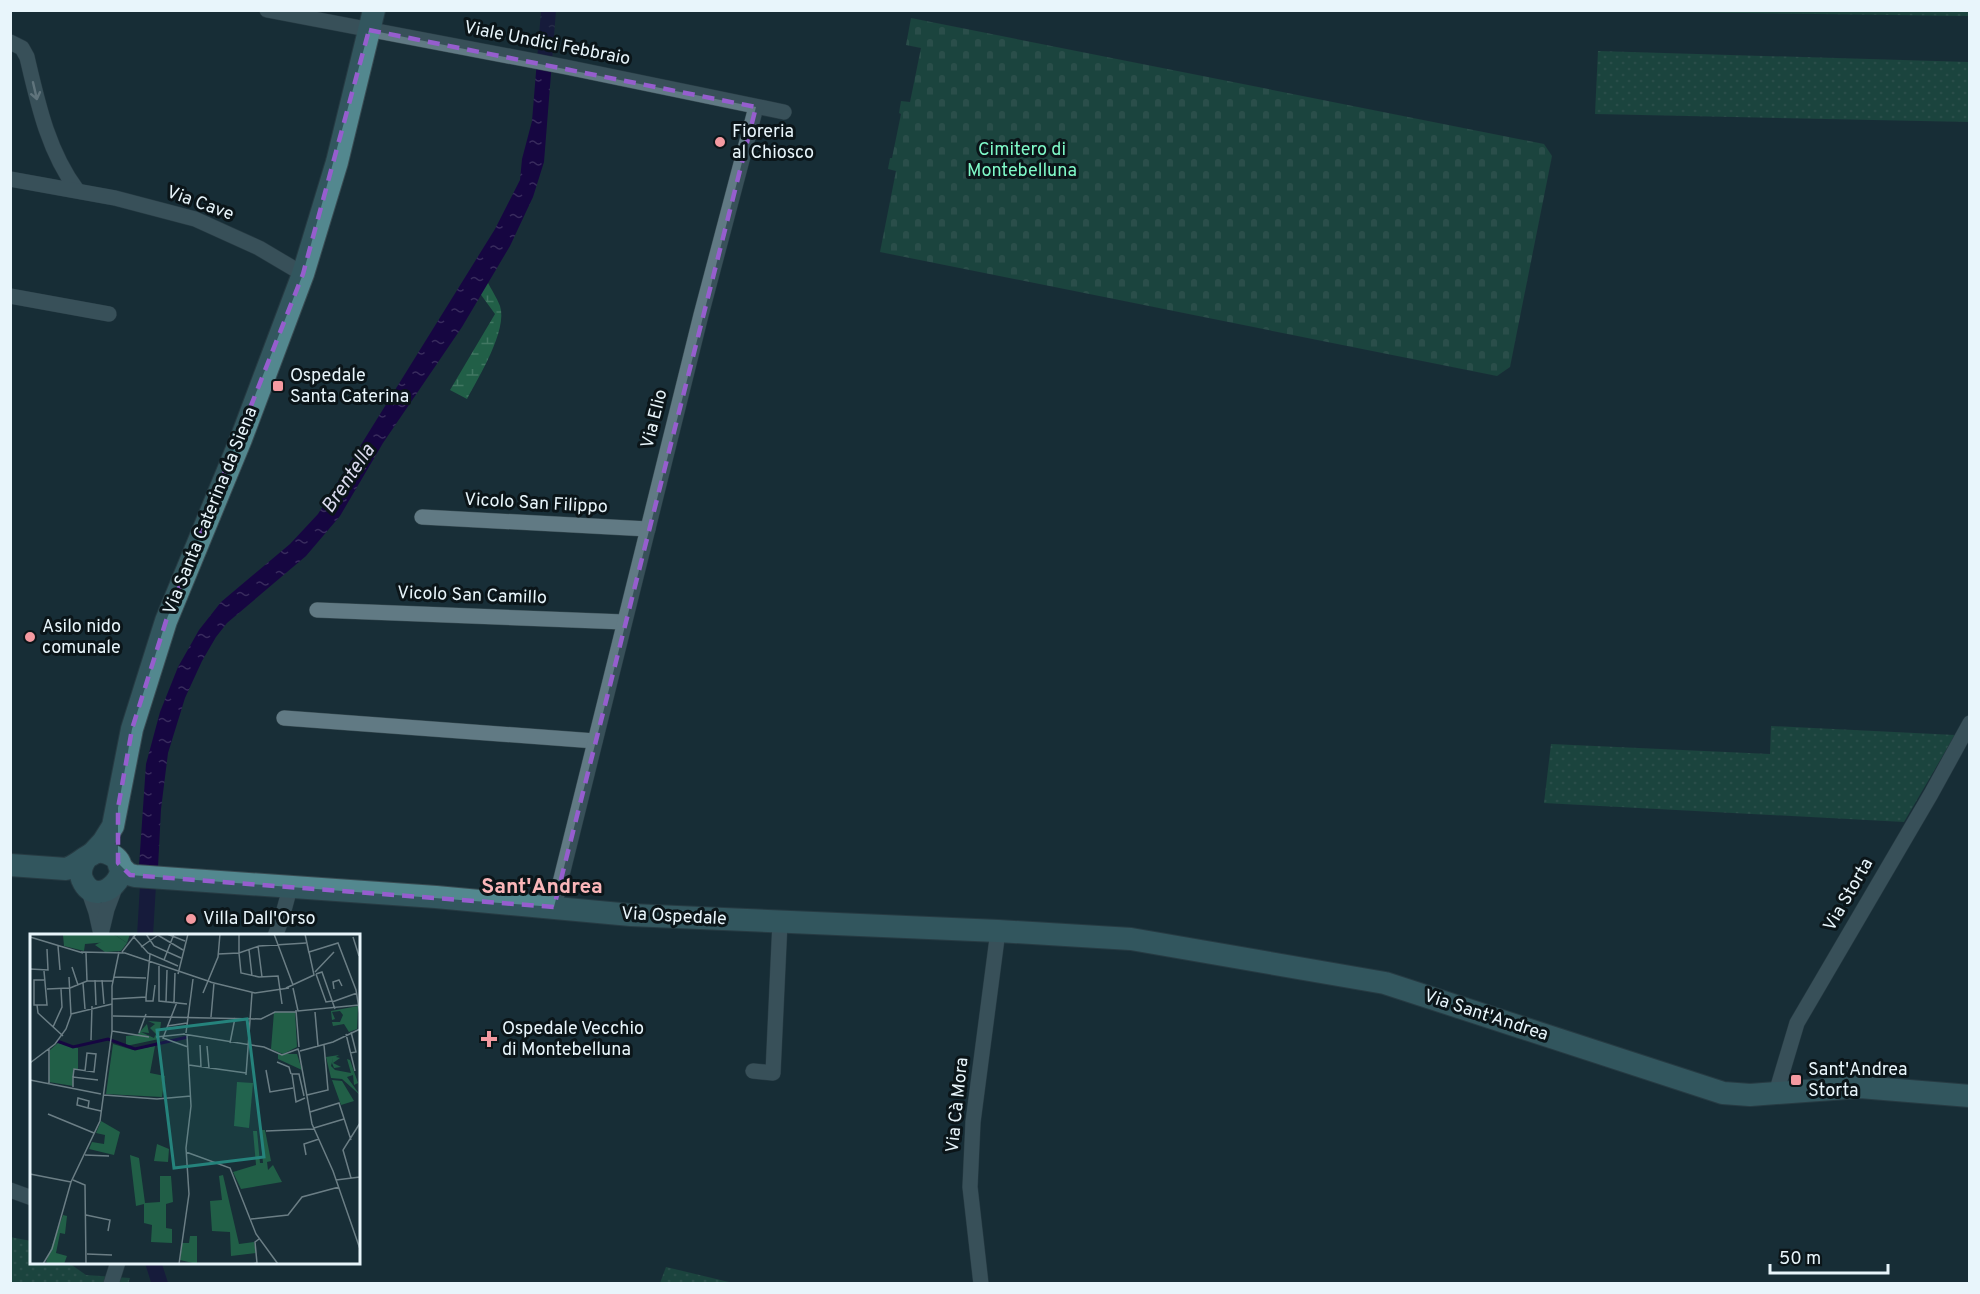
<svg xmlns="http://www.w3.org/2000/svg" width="1980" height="1294" viewBox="0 0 1980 1294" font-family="Overpass,sans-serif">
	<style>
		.grass { fill: url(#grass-dots) }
		.wetland { fill: url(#wetland-marsh) }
		.cemetery { fill: url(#cemetery-stones) }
		.water { fill: url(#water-ripples) }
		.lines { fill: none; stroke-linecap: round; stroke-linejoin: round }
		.canal { stroke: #160641; stroke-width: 16 }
		.street-casing { stroke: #394c53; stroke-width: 16 }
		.secondary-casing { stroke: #394c53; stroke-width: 24 }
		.street { stroke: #617a84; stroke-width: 15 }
		.secondary { stroke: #53888f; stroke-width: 22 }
		.oneway { stroke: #b9cad1 }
		.marked { fill: none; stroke: #965ece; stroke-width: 4.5; stroke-dasharray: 12 8; stroke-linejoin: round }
		.poi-dot { fill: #f49aa1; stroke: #0b1519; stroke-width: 2 }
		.labels { text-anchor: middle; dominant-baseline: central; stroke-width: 6; stroke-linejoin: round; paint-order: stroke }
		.street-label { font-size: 18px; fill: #e8f5fb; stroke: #0b1519 }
		.poi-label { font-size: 18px; fill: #e8f5fb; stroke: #0b1519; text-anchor: start }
		.park-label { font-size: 18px; fill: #7ff9c8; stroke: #0b1519 }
		.water-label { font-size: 20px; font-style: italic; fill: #dbdbee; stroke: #0b1519 }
		.quarter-label { font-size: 21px; font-weight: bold; fill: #fab6b9; stroke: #0b1519 }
		.inset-river { fill: none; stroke: #160641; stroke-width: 3 }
		.inset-road { fill: none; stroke: #6b7e85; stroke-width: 1.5 }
		.view { fill: #25837c; fill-opacity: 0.15; stroke: #25837c; stroke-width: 3 }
		.inset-edge { fill: none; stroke: #e8f5fb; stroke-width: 3 }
	</style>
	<defs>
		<pattern id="grass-dots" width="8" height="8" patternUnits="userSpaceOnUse" patternTransform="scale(1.5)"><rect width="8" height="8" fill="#215f47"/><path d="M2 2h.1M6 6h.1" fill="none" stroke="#417762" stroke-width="1.8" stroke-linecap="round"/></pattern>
		<pattern id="wetland-marsh" width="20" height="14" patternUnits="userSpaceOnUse" patternTransform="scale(1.5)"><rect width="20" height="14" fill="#215f47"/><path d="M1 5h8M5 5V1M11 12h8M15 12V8" fill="none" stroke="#417762"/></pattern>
		<pattern id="cemetery-stones" width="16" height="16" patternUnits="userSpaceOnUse" patternTransform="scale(1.5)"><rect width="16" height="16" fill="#215f47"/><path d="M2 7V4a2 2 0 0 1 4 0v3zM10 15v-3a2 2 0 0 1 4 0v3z" fill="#417762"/></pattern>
		<pattern id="water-ripples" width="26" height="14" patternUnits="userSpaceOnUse" patternTransform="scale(1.5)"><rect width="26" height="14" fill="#160641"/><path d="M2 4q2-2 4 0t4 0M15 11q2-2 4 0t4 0" fill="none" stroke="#382b5d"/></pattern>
	</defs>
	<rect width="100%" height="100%" fill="#182e37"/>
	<g class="grass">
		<path d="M1602,10H1969L1970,16L1602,11Z"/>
		<path d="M1598,51L1969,62V122L1595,114Z"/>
		<path d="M1771,726L1955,735L1904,822L1544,803L1551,744L1770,754Z"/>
		<path d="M10,1237L31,1241L32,1262L69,1263L86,1275L130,1278L128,1284L11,1283Z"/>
		<path d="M666,1267L733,1283H660Z"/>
	</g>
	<path class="wetland" d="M487,281C491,289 497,298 500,306C508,330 478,378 467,399L450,390L495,314L479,292Z"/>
	<path class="cemetery" d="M911,18L1544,144L1552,156L1510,367L1497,376L880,252L896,171L888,169L890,158H892L901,114L899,113L901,101L910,102L921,48L906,45Z"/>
	<path class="water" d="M541,11H556L544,162L533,197L510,246L462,327L383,443L340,516L306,556L227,623L216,637L202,661L185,698L168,753L161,809L158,868L139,866L146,764L160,712L178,667L199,630L221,602L290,544L318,514L495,229L520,180L522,159L532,121Z"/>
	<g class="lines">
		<g class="canal">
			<path d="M145,936L149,868"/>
			<path d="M153,1262L160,1284"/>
		</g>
		<defs>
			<g id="street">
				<path d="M267,10L566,67L784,112"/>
				<path d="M10,42L22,48L27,57C38,104 48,151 77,190"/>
				<path d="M10,179L115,198L195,219L259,248L303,274"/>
				<path d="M10,296L109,314"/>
				<path d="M422,517L648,529"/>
				<path d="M317,610L624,622"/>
				<path d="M284,718L595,741"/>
				<path d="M87,886L96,912L100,930"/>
				<path d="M554,907L701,315L756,107"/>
				<path d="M101,934L107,909L116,885"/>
				<path d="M275,936L281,921L290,888"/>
				<path d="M753,1071L773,1073L780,922"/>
				<path d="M1776,1093L1797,1023L1931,794L1970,723"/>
				<path d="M10,1190L32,1198"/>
				<path d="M111,1284L118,1262"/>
				<path d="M981,1284L970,1187L973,1122L998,931"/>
			</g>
			<g id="secondary">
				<path d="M91,855L103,842L113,826L132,729L166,621L241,439L303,274L337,162L374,10"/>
				<path d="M10,865L66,869C80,865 92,847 107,853C144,866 97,915 82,879C79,871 82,864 87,857"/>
				<path d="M119,865L128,874L135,876L436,897L631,915L998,931L1131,939L1385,983L1723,1093L1750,1095L1860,1087L1970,1096"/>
			</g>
		</defs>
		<use href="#street" class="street-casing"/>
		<use href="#secondary" class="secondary-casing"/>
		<use href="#street" class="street"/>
		<use href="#secondary" class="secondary"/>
	</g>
	<defs><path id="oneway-shaft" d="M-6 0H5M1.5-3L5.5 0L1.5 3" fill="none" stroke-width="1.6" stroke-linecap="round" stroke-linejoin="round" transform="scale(1.5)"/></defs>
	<use class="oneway" href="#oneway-shaft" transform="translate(35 91) rotate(77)"/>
	<path d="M0 0H1980V1294H0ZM369,30L756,107L554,907L130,875L118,863V808L132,729L166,621L303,274Z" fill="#182e37" fill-opacity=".55" fill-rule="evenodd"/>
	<path class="marked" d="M369,30L756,107L554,907L130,875L118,863V808L132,729L166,621L303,274Z"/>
	<g class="poi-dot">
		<circle cx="720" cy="142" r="6"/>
		<rect x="272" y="380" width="12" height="12" rx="3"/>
		<circle cx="30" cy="637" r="6"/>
		<circle cx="191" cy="919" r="6"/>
		<path d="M486 1030h6v6h6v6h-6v6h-6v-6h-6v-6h6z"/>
		<rect x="1790" y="1074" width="12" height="12" rx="3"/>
	</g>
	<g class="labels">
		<g class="street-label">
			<text transform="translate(547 44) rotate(11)">Viale Undici Febbraio</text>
			<text transform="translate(200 204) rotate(20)">Via Cave</text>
			<text transform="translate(655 419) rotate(-76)">Via Elio</text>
			<text transform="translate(536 504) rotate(3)">Vicolo San Filippo</text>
			<text transform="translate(211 511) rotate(-68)">Via Santa Caterina da Siena</text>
			<text transform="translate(472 596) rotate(2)">Vicolo San Camillo</text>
			<text transform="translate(1849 895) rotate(-60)">Via Storta</text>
			<text transform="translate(674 917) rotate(3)">Via Ospedale</text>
			<text transform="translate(1486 1016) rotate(18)">Via Sant'Andrea</text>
			<text transform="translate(958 1105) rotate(-84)">Via Cà Mora</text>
		</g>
		<g class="poi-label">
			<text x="732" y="132">Fioreria<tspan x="732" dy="21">al Chiosco</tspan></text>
			<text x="290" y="376">Ospedale<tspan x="290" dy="21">Santa Caterina</tspan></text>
			<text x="42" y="627">Asilo nido<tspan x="42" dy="21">comunale</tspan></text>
			<text x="203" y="919">Villa Dall'Orso</text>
			<text x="502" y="1029">Ospedale Vecchio<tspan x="502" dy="21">di Montebelluna</tspan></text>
			<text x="1808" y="1070">Sant'Andrea<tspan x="1808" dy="21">Storta</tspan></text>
		</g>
		<g class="park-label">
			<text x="1022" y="150">Cimitero di<tspan x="1022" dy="21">Montebelluna</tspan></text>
		</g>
		<g class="water-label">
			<text transform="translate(349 479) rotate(-56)">Brentella</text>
		</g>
		<g class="quarter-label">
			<text x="542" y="887">Sant'Andrea</text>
		</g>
	</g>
	<g transform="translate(30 934)">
		<rect width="330" height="330" fill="#182e37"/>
		<path d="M100,0L97,9L85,1L78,8L55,10L54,17L34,12L33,1ZM328,72L327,95L319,98L314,90L303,92L302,88H310L313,81L310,77L302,78L305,85L302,86L301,77ZM244,78H265L267,113L253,120L241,115ZM118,87L131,88L129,105L96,112V102L107,101L117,90L119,99L111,98L124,104L126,100L120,94L125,90ZM83,110L103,116L125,112L120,139L135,142L132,163L76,160ZM309,121L306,123L310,124L303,129L311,133L304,134L302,129L303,124L301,132L305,136L321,139L317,125L320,126L328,149L324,151L323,141L317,143L330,161L312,145L301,144L296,123ZM230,196H235L241,227L237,228L238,236L243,231L252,248L211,255L203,238L226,231L223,197H227L230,229H233ZM127,210L139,215L138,228L124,227ZM100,221L109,224L115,269L130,268V242H141L143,268L136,270V294L142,295V309L121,308L122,291L114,289V270L106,272ZM193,241L209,310L224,308L226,319L201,322L200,298L182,297L180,267L192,266L189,242ZM33,281L37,282L35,300L30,299L26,319L37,322L34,330H20L16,328ZM160,302H167V330L150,326L152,309H159Z" fill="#215f47"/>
		<path d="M85,1L97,9L91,17L75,18L65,11Z" fill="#215f47"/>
		<path d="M207,148L223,149L219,194L204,192Z" fill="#215f47"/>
		<path d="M248,120H267L272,136L248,125Z" fill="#215f47"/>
		<path d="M28,109L48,114V136L43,135V152L19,148L20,116ZM302,146L312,147L324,167L311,171ZM71,187L90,198L84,221L59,215L62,208L74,210L75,201L66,199Z" fill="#215f47"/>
		<path class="inset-river" d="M27,107L43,113L78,105L105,115L158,103"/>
		<path class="inset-road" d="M116,0L124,12L151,24M126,0L153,16M137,0L155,7M244,0L263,51M275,0L279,19M103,2L118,19L148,32M0,3L53,19M323,3L329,22M28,12L30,36M228,12L232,43M111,13L128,1M219,16L222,42M51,18L95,19L181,48M92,18L106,0M56,19L57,47M209,19L211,39L229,43L248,42L252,70M209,19V0M188,20L209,19L229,12L276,9M134,26L144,0M129,32V67L157,70M42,33L48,51M0,35L18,36L17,15M285,38L304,18M148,40L158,0M286,40L292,38L305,75M286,40L296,68L302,67M84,43L116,44M14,46H4V71H17L14,37M65,46L66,71M72,46L74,70M180,48L225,59L259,54M53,49L55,75M40,54L57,47H83M256,54L284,41L279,18L308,9L326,56L330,81M263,54L268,77L329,71M17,55L39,54M304,55L303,48L309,46L312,52M173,59L188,23L190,0M116,63V67H123L125,51M82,65L116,63L120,20M136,68L137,36M144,68L145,39M147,68L133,104L158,113M302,68L327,59M7,71L8,79L33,102M266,76L269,113M285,78L288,112M41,80L82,70M83,82L231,85L245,78H266M181,83L184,49M137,92L157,89M23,93L32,73L31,55M82,97L119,103M109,99L116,80M156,99L163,45M153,100L234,113L252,121L268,115L269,118M316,100L325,137M126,103L155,100M61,106L62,72M200,109L205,84M170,111L171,133M177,112L179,134M270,117L303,108L330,95M269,118L282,190L303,237L330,315M320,119L326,118L321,98M247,128L259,133L261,140M0,129L25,110L36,95L41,81L39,43M159,131L216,139M236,136L240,158L263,154M216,141L222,59M43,143L44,135L64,138L66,120L57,119L55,137M0,146L71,160M19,149V115M43,153V143L68,146M74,161L127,165L161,162M277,161L298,156L294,111M274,162L269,140H262L266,168L275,164M58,174L59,167L48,164L47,171L58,174L71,177M280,178L309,169L321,206M18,180L64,199M284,194L314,185M236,197L284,195M156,218L200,234L226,300L248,330M55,221L79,222M276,221L274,210L289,205M0,240L41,248M321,244L313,216L330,189M43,246L55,251L56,330M306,246L330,243M56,281L80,286L78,297M221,285L258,281L272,263L309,253M57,320L82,321M13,330L22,315L41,248L70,187L82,97V52L89,18M149,330L159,260L156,214L161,172L157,101M222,330L227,329L225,308L229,305"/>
		<path class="view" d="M217,85L234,223L144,234L127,96Z"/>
		<rect width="330" height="330" class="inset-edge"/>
	</g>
	<rect width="1980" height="1294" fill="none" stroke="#e8f5fb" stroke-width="24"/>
	<path d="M1770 1264v9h118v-9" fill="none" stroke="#e8f5fb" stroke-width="3"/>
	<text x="1779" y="1264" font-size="18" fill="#e8f5fb" stroke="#0b1519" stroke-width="4.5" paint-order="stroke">50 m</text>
</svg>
